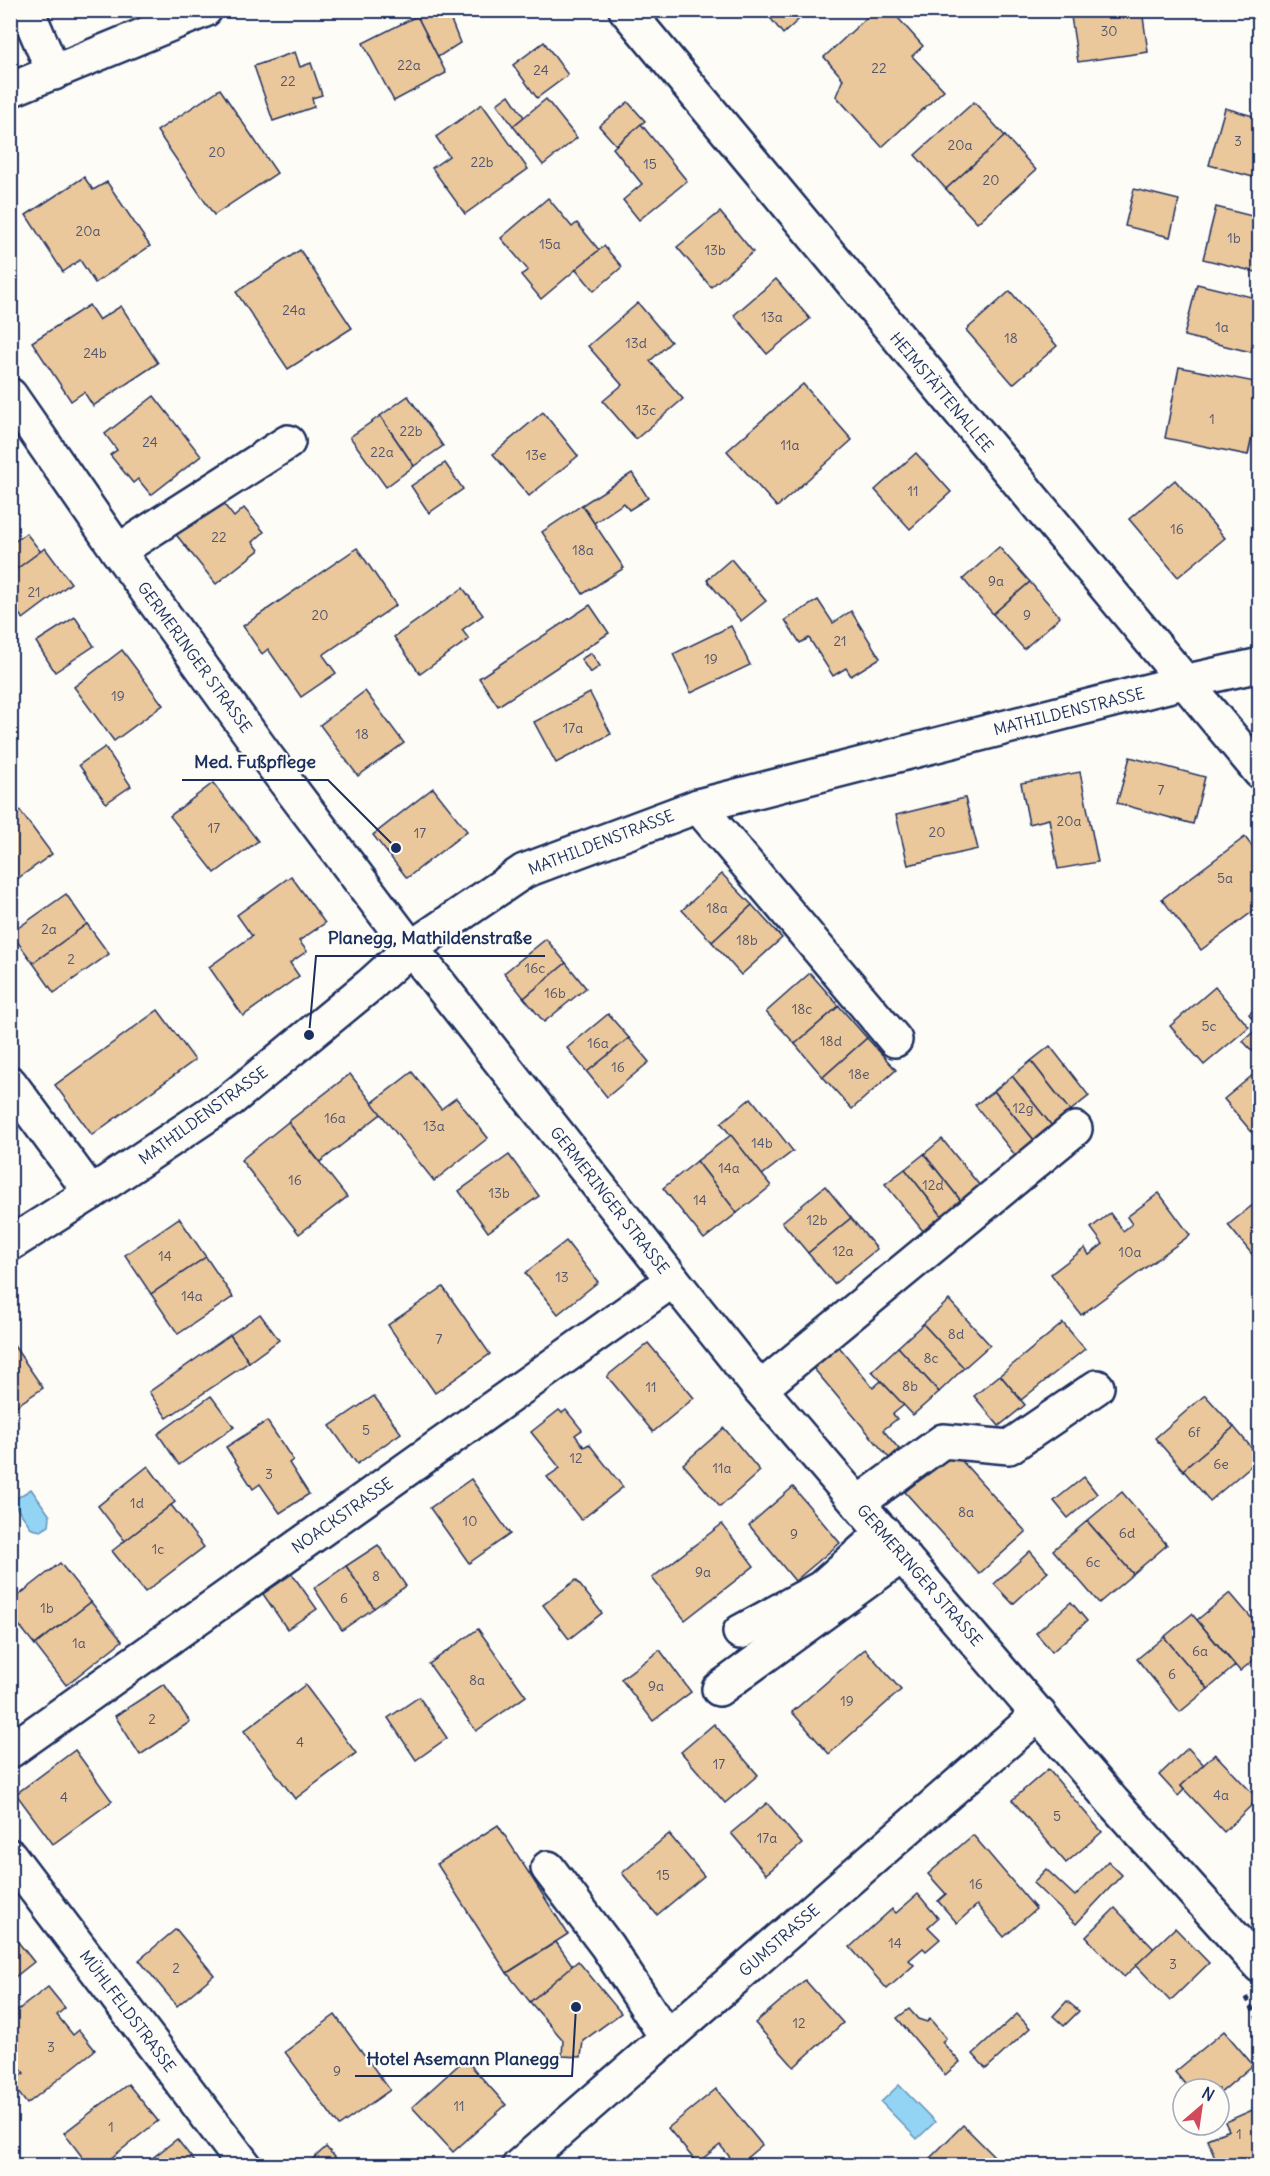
<svg xmlns="http://www.w3.org/2000/svg" width="1270" height="2176" viewBox="0 0 1270 2176" font-family="Delius,sans-serif">
	<style>
		.water { fill: #93d4f5; stroke: #6392b9; stroke-width: 1.5 }
		.building { fill: #ebc79c; stroke: #1b2f5e; stroke-width: 1.5 }
		.lines { fill: none; stroke-linecap: round; stroke-linejoin: round }
		.minor-casing { stroke: #1b2f5e; stroke-width: 38 }
		.major-casing { stroke: #1b2f5e; stroke-width: 38 }
		.path { stroke: #1b2f5e; stroke-width: 4; stroke-dasharray: 6 4.5; stroke-linecap: butt }
		.minor { stroke: #fdfcf7; stroke-width: 33 }
		.major { stroke: #fdfcf7; stroke-width: 33 }
		.labels { text-anchor: middle; dominant-baseline: central; stroke-width: 4.5; stroke-linejoin: round; paint-order: stroke }
		.number-label { font-size: 14px; fill: #4f556e }
		.street-label { font-size: 16px; fill: #1b2f5e; stroke: #fdfcf7 }
		.leader { fill: none; stroke: #1b2f5e; stroke-width: 2 }
		.callout-dot { fill: #1b2f5e; stroke: #fdfcf7; stroke-width: 2 }
		.callout-label { font-size: 18px; text-anchor: middle; font-weight: bold; fill: #1b2f5e; stroke: #fdfcf7; stroke-width: 4.5; stroke-linejoin: round; paint-order: stroke }
	</style>
	<rect width="100%" height="100%" fill="#fdfcf7"/>
	<filter id="ink" filterUnits="userSpaceOnUse"><feTurbulence type="fractalNoise" baseFrequency=".0167" numOctaves="2"/><feDisplacementMap in="SourceGraphic" scale="12" xChannelSelector="R" yChannelSelector="G"/><feConvolveMatrix kernelMatrix="1 2 1 2 8 2 1 2 1" color-interpolation-filters="sRGB"/></filter>
	<g filter="url(#ink)">
		<g class="water">
			<path d="M31,1489L50,1516L49,1526L41,1531L32,1529L12,1501Z"/>
			<path d="M899,2085L935,2122L917,2139L881,2102Z"/>
		</g>
		<g class="building">
			<path d="M414,10H447L460,43L438,57Z"/>
			<path d="M764,10H809L783,34Z"/>
			<path d="M875,10H891L923,46L912,56L944,90L882,147L836,96L843,79L824,57Z"/>
			<path d="M1070,10H1142L1148,52L1078,62Z"/>
			<path d="M1187,10H1231L1187,15Z"/>
			<path d="M417,16L446,73L394,101L363,43Z"/>
			<path d="M544,42L568,75L537,98L513,65Z"/>
			<path d="M295,52L300,67L311,63L322,95L312,98L314,107L273,121L254,66Z"/>
			<path d="M220,89L277,173L214,215L157,131Z"/>
			<path d="M509,95L524,117L513,126L497,104Z"/>
			<path d="M546,99L577,138L543,165L513,126Z"/>
			<path d="M628,102L645,121L616,145L599,126Z"/>
			<path d="M974,102L1005,136L946,189L915,155Z"/>
			<path d="M482,104L528,169L465,214L432,168L449,156L436,137Z"/>
			<path d="M1225,108L1260,118V179L1209,165Z"/>
			<path d="M641,124L687,181L639,220L623,200L642,184L613,148Z"/>
			<path d="M1005,136L1036,170L977,223L946,189Z"/>
			<path d="M84,177L93,190L107,182L150,246L95,283L80,260L63,272L26,215Z"/>
			<path d="M1134,189L1179,200L1170,237L1125,226Z"/>
			<path d="M548,198L572,227L577,223L599,250L541,299L521,275L528,270L501,238Z"/>
			<path d="M1216,207L1260,218V273L1203,259Z"/>
			<path d="M720,212L753,252L711,287L677,247Z"/>
			<path d="M604,246L622,267L594,291L576,269Z"/>
			<path d="M300,250L352,328L288,369L236,292Z"/>
			<path d="M776,279L810,319L767,354L734,315Z"/>
			<path d="M1197,284L1260,299V318L1251,352L1184,336Z"/>
			<path d="M1010,291L1057,346L1013,384L966,330Z"/>
			<path d="M638,303L671,342L650,361L683,399L636,439L603,401L622,385L588,346Z"/>
			<path d="M89,305L99,320L121,306L158,363L93,406L84,392L71,401L32,342Z"/>
			<path d="M1179,367L1260,383V400L1248,455L1165,438Z"/>
			<path d="M803,384L852,440L777,507L727,451Z"/>
			<path d="M154,396L201,456L151,495L138,479L133,483L110,455L117,450L105,434Z"/>
			<path d="M408,396L443,446L414,466L380,416Z"/>
			<path d="M543,412L578,456L529,496L493,454Z"/>
			<path d="M380,416L414,466L386,487L350,437Z"/>
			<path d="M916,453L951,492L910,529L875,490Z"/>
			<path d="M445,463L463,489L429,513L411,486Z"/>
			<path d="M632,473L648,498L629,510L624,503L594,523L582,505Z"/>
			<path d="M1175,480L1225,538L1178,577L1129,519Z"/>
			<path d="M218,497L234,517L244,508L264,532L253,542L259,550L216,584L174,532Z"/>
			<path d="M582,505L624,568L583,594L542,532Z"/>
			<path d="M26,533L41,552L10,574V545Z"/>
			<path d="M999,547L1030,582L993,614L963,579Z"/>
			<path d="M45,548L71,583L23,619L10,602V574Z"/>
			<path d="M357,548L396,605L323,655L336,673L301,697L268,649L262,654L243,626Z"/>
			<path d="M731,559L766,601L741,621L707,580Z"/>
			<path d="M1030,582L1060,617L1024,649L993,614Z"/>
			<path d="M463,588L483,615L462,630L469,639L420,674L394,637Z"/>
			<path d="M818,600L833,623L851,611L880,658L851,676L846,668L833,676L809,638L800,643L785,620Z"/>
			<path d="M590,605L609,633L498,706L479,678Z"/>
			<path d="M75,617L94,646L55,672L36,642Z"/>
			<path d="M731,626L750,665L691,693L673,654Z"/>
			<path d="M122,650L163,705L114,741L74,687Z"/>
			<path d="M591,653L600,666L590,673L581,659Z"/>
			<path d="M365,691L404,743L358,776L320,725Z"/>
			<path d="M590,693L611,734L556,763L534,722Z"/>
			<path d="M105,747L131,786L106,803L79,765Z"/>
			<path d="M1130,757L1205,777L1193,824L1117,803Z"/>
			<path d="M1080,772L1098,862L1058,869L1049,819L1029,824L1021,783Z"/>
			<path d="M213,783L258,841L215,873L170,816Z"/>
			<path d="M433,788L467,831L407,878L373,835Z"/>
			<path d="M965,798L978,849L908,865L896,815Z"/>
			<path d="M18,808L52,854L10,884V813Z"/>
			<path d="M1245,837L1260,857V906L1201,950L1162,899Z"/>
			<path d="M722,874L752,905L712,942L682,910Z"/>
			<path d="M291,876L325,923L299,941L307,951L290,963L299,976L243,1016L209,967L252,936L237,915Z"/>
			<path d="M66,894L87,924L33,963L11,933Z"/>
			<path d="M752,905L782,938L741,975L712,942Z"/>
			<path d="M87,924L109,954L54,993L33,963Z"/>
			<path d="M546,939L566,963L524,998L504,973Z"/>
			<path d="M566,963L586,988L544,1022L524,998Z"/>
			<path d="M810,973L839,1006L795,1044L766,1012Z"/>
			<path d="M1215,987L1249,1027L1204,1065L1170,1026Z"/>
			<path d="M839,1006L867,1038L823,1077L795,1044Z"/>
			<path d="M1258,1006L1260,1008V1045L1252,1051L1243,1041L1259,1027L1249,1014Z"/>
			<path d="M158,1010L195,1060L92,1135L55,1085Z"/>
			<path d="M608,1014L629,1038L587,1072L567,1048Z"/>
			<path d="M629,1038L649,1062L607,1097L587,1072Z"/>
			<path d="M867,1038L896,1070L852,1109L823,1077Z"/>
			<path d="M1050,1046L1089,1096L1070,1111L1031,1061Z"/>
			<path d="M1031,1061L1070,1111L1052,1126L1012,1076Z"/>
			<path d="M1260,1069V1142L1224,1099Z"/>
			<path d="M412,1072L441,1109L456,1098L488,1138L434,1181L372,1103Z"/>
			<path d="M350,1074L381,1114L320,1162L288,1122Z"/>
			<path d="M1012,1076L1052,1126L1034,1140L994,1091Z"/>
			<path d="M994,1091L1034,1140L1015,1155L975,1105Z"/>
			<path d="M751,1098L793,1151L762,1175L721,1123Z"/>
			<path d="M288,1122L347,1197L299,1234L241,1160Z"/>
			<path d="M731,1135L771,1186L737,1213L697,1161Z"/>
			<path d="M942,1139L980,1186L961,1201L924,1154Z"/>
			<path d="M924,1154L961,1201L942,1216L905,1169Z"/>
			<path d="M509,1155L539,1196L488,1232L459,1191Z"/>
			<path d="M697,1161L737,1213L704,1239L663,1188Z"/>
			<path d="M905,1169L942,1216L923,1231L885,1184Z"/>
			<path d="M825,1186L851,1218L808,1253L782,1222Z"/>
			<path d="M1159,1193L1190,1235L1081,1315L1051,1274L1085,1248L1089,1255L1103,1244L1091,1228L1110,1213L1123,1231L1132,1224L1127,1217Z"/>
			<path d="M1260,1199V1264L1228,1225Z"/>
			<path d="M179,1218L206,1257L151,1294L125,1255Z"/>
			<path d="M851,1218L877,1249L834,1284L808,1253Z"/>
			<path d="M566,1241L598,1282L558,1314L525,1273Z"/>
			<path d="M206,1257L233,1297L178,1334L151,1294Z"/>
			<path d="M443,1287L490,1354L435,1393L388,1325Z"/>
			<path d="M949,1300L990,1345L964,1368L923,1324Z"/>
			<path d="M260,1314L279,1340L249,1362L230,1335Z"/>
			<path d="M1063,1323L1085,1349L1021,1400L1000,1375Z"/>
			<path d="M923,1324L964,1368L939,1392L898,1347Z"/>
			<path d="M230,1335L249,1362L167,1418L149,1392Z"/>
			<path d="M10,1340L43,1388L13,1408L10,1404Z"/>
			<path d="M648,1343L694,1398L653,1432L607,1376Z"/>
			<path d="M836,1343L873,1388L881,1381L904,1405L893,1414L897,1419L883,1430L899,1449L889,1458L810,1364Z"/>
			<path d="M898,1347L939,1392L913,1415L872,1371Z"/>
			<path d="M1000,1375L1025,1405L999,1426L974,1396Z"/>
			<path d="M1205,1395L1234,1427L1183,1470L1155,1438Z"/>
			<path d="M211,1396L234,1427L179,1465L158,1434Z"/>
			<path d="M374,1396L401,1433L357,1464L330,1426Z"/>
			<path d="M559,1410L562,1413L566,1410L582,1430L575,1435L584,1447L589,1444L623,1487L581,1520L547,1477L560,1468L531,1432Z"/>
			<path d="M267,1421L293,1460L289,1463L309,1494L280,1513L260,1484L253,1489L226,1447Z"/>
			<path d="M1234,1427L1260,1458L1210,1501L1183,1470Z"/>
			<path d="M724,1428L760,1471L720,1507L683,1464Z"/>
			<path d="M952,1450L1026,1532L979,1574L905,1492Z"/>
			<path d="M148,1466L175,1502L125,1541L98,1506Z"/>
			<path d="M1084,1477L1097,1494L1068,1518L1054,1501Z"/>
			<path d="M471,1479L510,1534L469,1563L430,1508Z"/>
			<path d="M793,1487L840,1543L795,1581L749,1525Z"/>
			<path d="M1122,1492L1167,1545L1133,1574L1087,1521Z"/>
			<path d="M171,1505L204,1547L145,1592L112,1551Z"/>
			<path d="M1087,1521L1133,1574L1099,1603L1053,1550Z"/>
			<path d="M722,1524L754,1566L685,1620L652,1578Z"/>
			<path d="M378,1545L406,1586L374,1608L346,1566Z"/>
			<path d="M1030,1551L1048,1572L1013,1604L994,1584Z"/>
			<path d="M60,1563L91,1602L35,1645L10,1614V1602Z"/>
			<path d="M346,1566L374,1608L342,1630L314,1588Z"/>
			<path d="M292,1574L317,1609L287,1629L263,1594Z"/>
			<path d="M576,1580L602,1613L569,1639L543,1605Z"/>
			<path d="M1230,1593L1260,1628V1655L1240,1671L1197,1620Z"/>
			<path d="M91,1602L122,1641L66,1685L35,1645Z"/>
			<path d="M1071,1602L1087,1621L1052,1652L1036,1633Z"/>
			<path d="M1192,1614L1235,1666L1208,1689L1164,1637Z"/>
			<path d="M478,1629L526,1696L476,1731L429,1664Z"/>
			<path d="M1164,1637L1208,1689L1180,1712L1137,1659Z"/>
			<path d="M865,1649L901,1690L829,1754L792,1712Z"/>
			<path d="M660,1650L691,1692L653,1721L621,1679Z"/>
			<path d="M164,1684L190,1722L140,1755L115,1716Z"/>
			<path d="M305,1685L356,1753L295,1799L244,1731Z"/>
			<path d="M419,1697L447,1738L416,1760L388,1718Z"/>
			<path d="M714,1724L758,1775L725,1803L681,1752Z"/>
			<path d="M1188,1748L1204,1765L1181,1786L1184,1790L1178,1796L1159,1775Z"/>
			<path d="M75,1750L112,1801L53,1844L16,1794Z"/>
			<path d="M1215,1754L1258,1799L1224,1832L1181,1786Z"/>
			<path d="M1048,1769L1102,1832L1066,1863L1012,1800Z"/>
			<path d="M767,1803L802,1844L766,1874L731,1833Z"/>
			<path d="M498,1825L568,1934L507,1973L437,1864Z"/>
			<path d="M669,1834L704,1876L657,1915L622,1873Z"/>
			<path d="M973,1835L1036,1909L1004,1937L977,1905L957,1923L938,1901L946,1894L928,1874Z"/>
			<path d="M1108,1861L1122,1875L1076,1924L1033,1883L1046,1869L1075,1896Z"/>
			<path d="M918,1894L938,1918L928,1927L940,1939L926,1951L923,1948L909,1960L914,1965L887,1989L850,1947L892,1909L896,1913Z"/>
			<path d="M1115,1908L1154,1949L1124,1977L1086,1937Z"/>
			<path d="M1175,1928L1209,1963L1170,2001L1136,1965Z"/>
			<path d="M176,1929L214,1975L177,2006L139,1960Z"/>
			<path d="M10,1932L34,1962L10,1981Z"/>
			<path d="M556,1942L573,1966L530,2002L507,1973Z"/>
			<path d="M578,1961L621,2013L583,2041L581,2057L562,2056L563,2040L530,2002Z"/>
			<path d="M805,1980L843,2023L794,2067L755,2023Z"/>
			<path d="M48,1987L65,2008L57,2015L73,2035L79,2030L95,2050L27,2104L11,2083L24,2073L10,2055V2043L14,2041L10,2037V2016Z"/>
			<path d="M1067,2001L1079,2011L1064,2026L1053,2016Z"/>
			<path d="M909,2009L918,2019L927,2022L930,2019L946,2038L942,2042L960,2062L945,2075L897,2018Z"/>
			<path d="M1017,2014L1030,2028L986,2069L973,2054Z"/>
			<path d="M335,2015L390,2090L339,2126L285,2052Z"/>
			<path d="M1224,2031L1253,2065L1219,2094V2089H1189L1175,2072Z"/>
			<path d="M465,2059L506,2105L453,2152L412,2107Z"/>
			<path d="M128,2084L158,2121L101,2166H89L64,2133Z"/>
			<path d="M716,2089L762,2145L737,2166L720,2145L697,2163L668,2128Z"/>
			<path d="M1257,2108L1260,2113V2166H1219L1207,2139L1229,2130L1225,2122Z"/>
			<path d="M963,2125L1004,2166H935L929,2159Z"/>
			<path d="M177,2139L198,2166H148L146,2163Z"/>
			<path d="M326,2147L343,2166H305Z"/>
		</g>
		<g class="lines">
			<defs>
				<g id="minor">
					<path d="M27,10L54,73"/>
					<path d="M626,10L1260,772"/>
					<path d="M10,90L205,10"/>
					<path d="M118,551L288,442"/>
					<path d="M698,806L895,1040"/>
					<path d="M10,1083L91,1193"/>
					<path d="M10,1244L91,1193L230,1100L370,985L411,948L524,871L698,806L1183,682L1260,665"/>
					<path d="M760,1389L1075,1129"/>
					<path d="M858,1503L943,1441L1009,1447L1097,1387"/>
					<path d="M740,1632L821,1588L884,1532"/>
					<path d="M719,1689L903,1555"/>
					<path d="M10,1751L673,1280"/>
					<path d="M10,1856L245,2166"/>
					<path d="M548,1868L607,1946L667,2038"/>
					<path d="M519,2166L1039,1714"/>
				</g>
				<path id="major" d="M10,395L118,551L266,756L411,948L673,1280L760,1389L1113,1802L1260,1966"/>
			</defs>
			<use href="#minor" class="minor-casing"/>
			<use href="#major" class="major-casing"/>
			<path class="path" d="M1246,1997L1260,2023"/>
			<use href="#minor" class="minor"/>
			<use href="#major" class="major"/>
		</g>
	</g>
	<g class="labels">
		<g class="number-label">
			<text x="1109" y="31">30</text>
			<text x="409" y="65">22a</text>
			<text x="879" y="68">22</text>
			<text x="541" y="70">24</text>
			<text x="288" y="81">22</text>
			<text x="1238" y="141">3</text>
			<text x="960" y="145">20a</text>
			<text x="217" y="152">20</text>
			<text x="482" y="162">22b</text>
			<text x="650" y="164">15</text>
			<text x="991" y="180">20</text>
			<text x="88" y="231">20a</text>
			<text x="1234" y="238">1b</text>
			<text x="550" y="244">15a</text>
			<text x="715" y="250">13b</text>
			<text x="294" y="310">24a</text>
			<text x="772" y="317">13a</text>
			<text x="1222" y="327">1a</text>
			<text x="1011" y="338">18</text>
			<text x="636" y="343">13d</text>
			<text x="95" y="353">24b</text>
			<text x="646" y="410">13c</text>
			<text x="1212" y="419">1</text>
			<text x="411" y="431">22b</text>
			<text x="150" y="442">24</text>
			<text x="790" y="445">11a</text>
			<text x="382" y="452">22a</text>
			<text x="536" y="455">13e</text>
			<text x="913" y="491">11</text>
			<text x="1177" y="529">16</text>
			<text x="219" y="537">22</text>
			<text x="583" y="550">18a</text>
			<text x="996" y="581">9a</text>
			<text x="34" y="592">21</text>
			<text x="320" y="615">20</text>
			<text x="1027" y="615">9</text>
			<text x="840" y="641">21</text>
			<text x="711" y="659">19</text>
			<text x="118" y="696">19</text>
			<text x="573" y="728">17a</text>
			<text x="362" y="734">18</text>
			<text x="1161" y="790">7</text>
			<text x="1069" y="821">20a</text>
			<text x="214" y="828">17</text>
			<text x="937" y="832">20</text>
			<text x="420" y="833">17</text>
			<text x="1225" y="878">5a</text>
			<text x="717" y="908">18a</text>
			<text x="49" y="929">2a</text>
			<text x="747" y="940">18b</text>
			<text x="71" y="959">2</text>
			<text x="535" y="968">16c</text>
			<text x="555" y="993">16b</text>
			<text x="802" y="1009">18c</text>
			<text x="1209" y="1026">5c</text>
			<text x="831" y="1041">18d</text>
			<text x="598" y="1043">16a</text>
			<text x="618" y="1067">16</text>
			<text x="859" y="1074">18e</text>
			<text x="1023" y="1108">12g</text>
			<text x="335" y="1118">16a</text>
			<text x="434" y="1126">13a</text>
			<text x="762" y="1143">14b</text>
			<text x="729" y="1168">14a</text>
			<text x="295" y="1180">16</text>
			<text x="933" y="1185">12d</text>
			<text x="499" y="1193">13b</text>
			<text x="700" y="1200">14</text>
			<text x="817" y="1220">12b</text>
			<text x="843" y="1251">12a</text>
			<text x="1130" y="1252">10a</text>
			<text x="165" y="1256">14</text>
			<text x="562" y="1277">13</text>
			<text x="192" y="1296">14a</text>
			<text x="956" y="1334">8d</text>
			<text x="439" y="1339">7</text>
			<text x="931" y="1358">8c</text>
			<text x="910" y="1386">8b</text>
			<text x="651" y="1387">11</text>
			<text x="366" y="1430">5</text>
			<text x="1194" y="1432">6f</text>
			<text x="576" y="1458">12</text>
			<text x="1221" y="1464">6e</text>
			<text x="722" y="1468">11a</text>
			<text x="269" y="1474">3</text>
			<text x="137" y="1503">1d</text>
			<text x="966" y="1512">8a</text>
			<text x="470" y="1521">10</text>
			<text x="1127" y="1533">6d</text>
			<text x="794" y="1534">9</text>
			<text x="158" y="1549">1c</text>
			<text x="1093" y="1562">6c</text>
			<text x="703" y="1572">9a</text>
			<text x="376" y="1576">8</text>
			<text x="344" y="1598">6</text>
			<text x="47" y="1608">1b</text>
			<text x="79" y="1643">1a</text>
			<text x="1200" y="1651">6a</text>
			<text x="1172" y="1674">6</text>
			<text x="477" y="1680">8a</text>
			<text x="656" y="1686">9a</text>
			<text x="847" y="1701">19</text>
			<text x="152" y="1719">2</text>
			<text x="300" y="1742">4</text>
			<text x="719" y="1764">17</text>
			<text x="1221" y="1795">4a</text>
			<text x="64" y="1797">4</text>
			<text x="1057" y="1816">5</text>
			<text x="767" y="1838">17a</text>
			<text x="663" y="1875">15</text>
			<text x="976" y="1884">16</text>
			<text x="895" y="1943">14</text>
			<text x="1173" y="1964">3</text>
			<text x="176" y="1968">2</text>
			<text x="799" y="2023">12</text>
			<text x="51" y="2047">3</text>
			<text x="337" y="2071">9</text>
			<text x="459" y="2106">11</text>
			<text x="111" y="2127">1</text>
			<text x="1239" y="2134">1</text>
		</g>
		<g class="street-label">
			<text transform="translate(942 392) rotate(50)">HEIMSTÄTTENALLEE</text>
			<text transform="translate(195 657) rotate(54)">GERMERINGER STRASSE</text>
			<text transform="translate(1069 711) rotate(-14)">MATHILDENSTRASSE</text>
			<text transform="translate(601 842) rotate(-21)">MATHILDENSTRASSE</text>
			<text transform="translate(203 1115) rotate(-36)">MATHILDENSTRASSE</text>
			<text transform="translate(610 1200) rotate(52)">GERMERINGER STRASSE</text>
			<text transform="translate(342 1515) rotate(-35)">NOACKSTRASSE</text>
			<text transform="translate(920 1575) rotate(49)">GERMERINGER STRASSE</text>
			<text transform="translate(779 1940) rotate(-41)">GUMSTRASSE</text>
			<text transform="translate(128 2011) rotate(53)">MÜHLFELDSTRASSE</text>
		</g>
	</g>
	<path class="leader" d="M396 848L328 780H182M309 1035L316 956H545M576 2007L572 2076H355"/>
	<g class="callout-dot">
		<circle cx="396" cy="848" r="6"/>
		<circle cx="309" cy="1035" r="6"/>
		<circle cx="576" cy="2007" r="6"/>
	</g>
	<g class="callout-label">
		<text x="255" y="768">Med. Fußpflege</text>
		<text x="430" y="944">Planegg, Mathildenstraße</text>
		<text x="463" y="2065">Hotel Asemann Planegg</text>
	</g>
	<rect width="1270" height="2176" fill="none" stroke="#fdfcf7" stroke-width="36"/>
	<rect x="18" y="18" width="1234" height="2140" fill="none" stroke="#1b2f5e" stroke-width="2" filter="url(#ink)"/>
	<g transform="translate(1201 2107) rotate(29)"><circle r="28" fill="#fdfcf7" stroke="#a3aaba" stroke-width="1.5"/>
	<path d="M0-4.5L10 22L0 15L-10 22Z" fill="#d1495b"/>
	<text y="-9" font-size="16" font-weight="bold" text-anchor="middle" fill="#1b2f5e">N</text>
	</g>
</svg>
